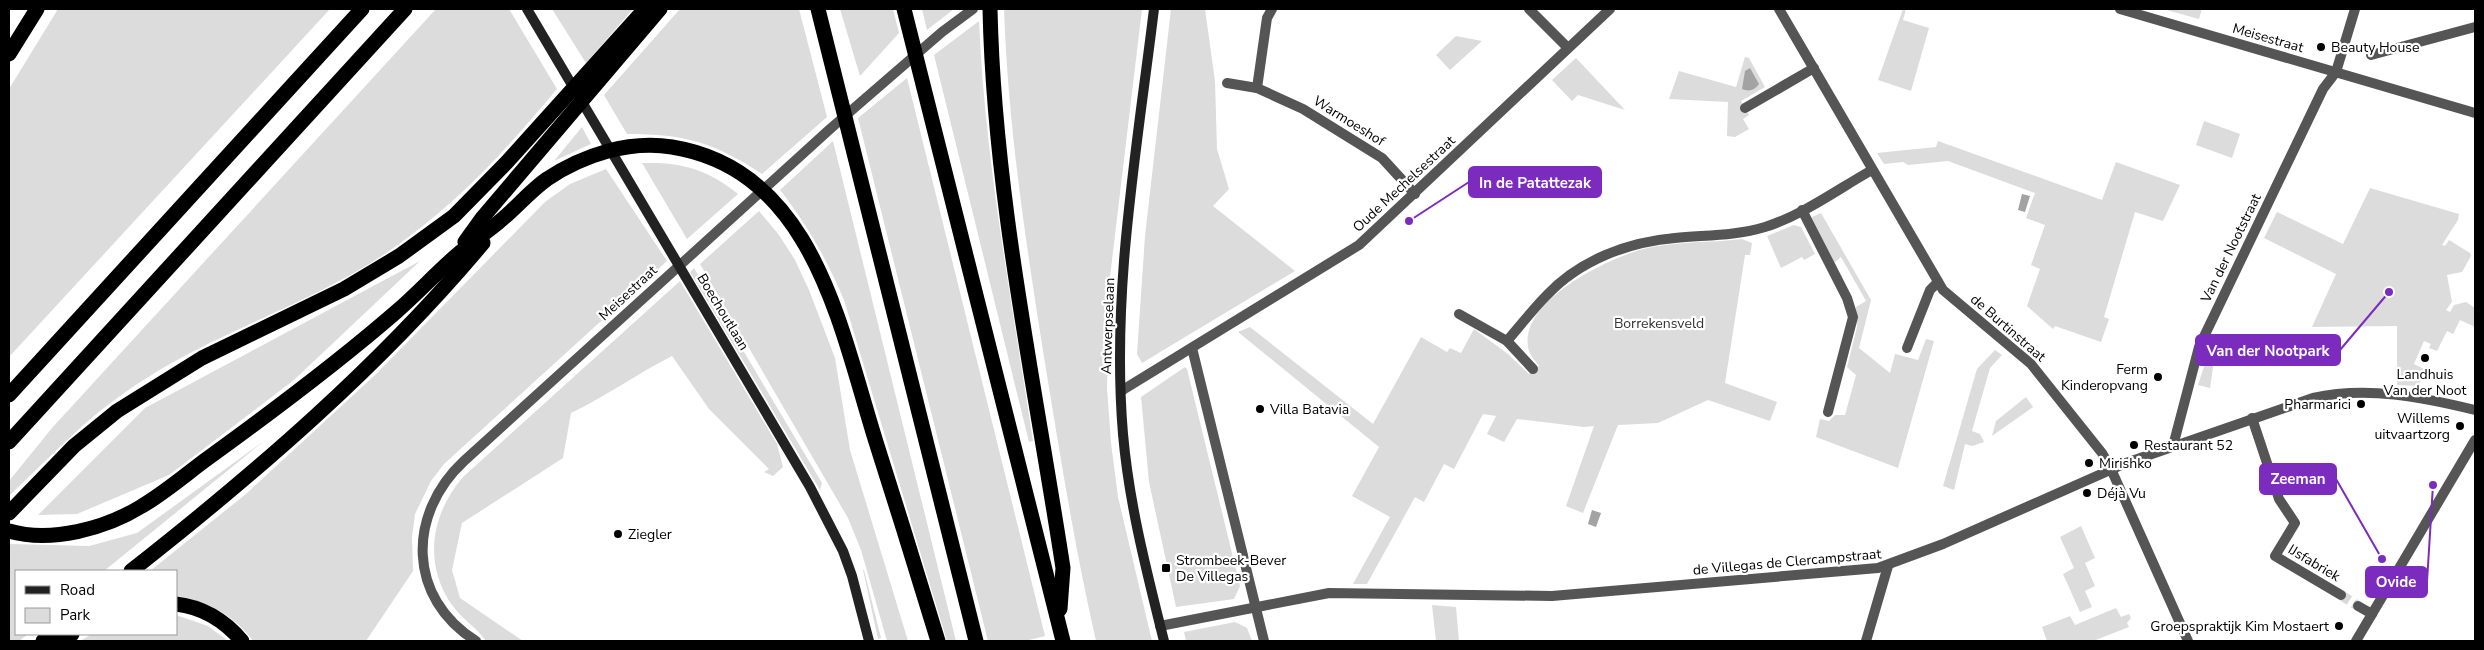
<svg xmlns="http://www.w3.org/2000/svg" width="2484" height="650" viewBox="0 0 2484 650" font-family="'Nunito Sans',sans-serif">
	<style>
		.green { fill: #dcdcdc }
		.water { fill: #a3a3a3 }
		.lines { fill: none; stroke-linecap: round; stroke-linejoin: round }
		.street-tunnel { stroke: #d9d9d9; stroke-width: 10; stroke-dasharray: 10 5; stroke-linecap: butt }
		.street { stroke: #555; stroke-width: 10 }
		.secondary { stroke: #222; stroke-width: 10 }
		.highway { stroke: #000; stroke-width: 15 }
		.poi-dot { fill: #000; stroke: #fff; stroke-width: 2 }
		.labels { text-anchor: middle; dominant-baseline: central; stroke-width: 4.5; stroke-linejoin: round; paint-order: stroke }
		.street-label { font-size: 14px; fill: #000; stroke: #fff }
		.poi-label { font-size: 14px; fill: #000; stroke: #fff; text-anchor: start }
		.park-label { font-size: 14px; fill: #333; stroke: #fff }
		.leader { fill: none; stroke: #7b2cbf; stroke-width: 2 }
		.callout-dot { fill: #7b2cbf; stroke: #fff; stroke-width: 2 }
		.callout { fill: #7b2cbf; stroke: #7b2cbf; stroke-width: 2 }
		.callout-label { font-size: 15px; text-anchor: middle; font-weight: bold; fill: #fff }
	</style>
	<rect width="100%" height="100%" fill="#fff"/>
	<g class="green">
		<path d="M58,9H330L9,357V89Z"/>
		<path d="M436,9H509L557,89C506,150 458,203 392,249C325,296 240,324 168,365C142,380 117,397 94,416C64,441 37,470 9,496V481L52,428Z"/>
		<path d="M552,9H633L586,63Z"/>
		<path d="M680,9H799L827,117L762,174C713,142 685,134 627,134L604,95Z"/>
		<path d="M840,9H893L899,33L860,76Z"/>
		<path d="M922,9H954L927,30Z"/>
		<path d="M1004,9H1142L1110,277L1107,388L1111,443L1118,497L1152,641H1096C1074,545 1059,448 1043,351C1025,237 1008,124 1004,9Z"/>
		<path d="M1171,9H1205L1215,81L1217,149L1229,189L1213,206L1295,271L1142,363L1137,354L1145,236Z"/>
		<path d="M1903,9H1906L1903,20L1929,28L1911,91L1878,80Z"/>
		<path d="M2163,9H2202L2199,19Z"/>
		<path d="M979,21C985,162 1012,302 1033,441L1029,442L934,55Z"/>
		<path d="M1456,36L1482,41L1450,70L1436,55Z"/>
		<path d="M1745,57L1749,58L1765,87L1741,101L1749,115L1743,119L1749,129L1735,137L1727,136L1728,102L1669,99L1679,71L1736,87Z"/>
		<path d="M1576,58L1625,110L1578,95L1572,101L1552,80Z"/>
		<path d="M907,78L1045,636L1025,641H988L858,118Z"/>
		<path d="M2204,121L2240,134L2232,158L2196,145Z"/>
		<path d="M582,127L591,144L554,161Z"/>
		<path d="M833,141L956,641H947L844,300C826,258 808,226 780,190Z"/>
		<path d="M1938,141L2102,200L2116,162L2180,185L2163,221L2135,212L2104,317L2109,319L2101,342L2055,326L2053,329L2027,306L2040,269L2031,265L2045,225L2026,218L2035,193L1948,161L1908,165L1903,162L1884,164L1877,153L1936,147Z"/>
		<path d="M642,163C682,162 707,169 738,194L687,239Z"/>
		<path d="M606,169L667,261L444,464L431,481L415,514L412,537L413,571L366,641H253C234,615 207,601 176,596V571H150L246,494L375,375L545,202L570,184Z"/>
		<path d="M2370,188L2459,214L2458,220L2442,245L2445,246L2449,240L2470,253L2471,256L2462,272L2447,275L2452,302L2446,310L2450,312L2454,305L2466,302L2475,308V327L2460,320L2453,334L2447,331L2437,351L2429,348L2431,344L2424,341L2414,364L2426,370L2418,386L2397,385V326L2312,327L2336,274L2264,238L2277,212L2343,244Z"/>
		<path d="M759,211L779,235L795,260L809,290L835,358L850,450L908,641H887L861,550L848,518L700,264Z"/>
		<path d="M1821,213L1871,300L1859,348L1890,373L1895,354L1918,360L1926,339L1934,341L1898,468L1816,437L1820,419L1829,421L1835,415H1845L1856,375L1847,367L1857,327L1856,307L1866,301L1841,257L1834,263L1813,220L1812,217Z"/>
		<path d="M1794,225L1801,227L1815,254L1804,260L1802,257L1781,268L1767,236Z"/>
		<path d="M1742,239L1752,243L1750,255H1745L1725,383L1777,402L1770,421L1708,400L1658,423L1618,425L1583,513L1566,506L1594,426L1584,427L1517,419L1504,442L1487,434L1496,416L1483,414L1454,469L1444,464L1424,502L1415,497L1367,584H1353L1390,517L1352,496L1379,447L1238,332L1250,327L1373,424L1421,337L1447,352L1450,348L1461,353L1474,329L1508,354L1529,374L1539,366C1535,360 1529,355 1528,347C1521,300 1607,259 1643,249C1674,241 1710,243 1742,239Z"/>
		<path d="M420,261L294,380L169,475L77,514L38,515L145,408Z"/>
		<path d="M694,268L822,483L820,490L690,272Z"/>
		<path d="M680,281L777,444L783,467L773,476L764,472L769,469L709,409L672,356C637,374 606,396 571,413L563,458L462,523L452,570L460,598L523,641H486C477,628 462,619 452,605C423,564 431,514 463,477Z"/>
		<path d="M1995,350L2002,355L1990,368L1972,431L1980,434L1984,442L1972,446L1965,444L1954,490L1943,486L1977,369Z"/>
		<path d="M2209,351L2215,354L2210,388L2198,385Z"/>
		<path d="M1185,367L1187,369L1240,586L1234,599L1176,607L1149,482L1141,397Z"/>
		<path d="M2026,397L2033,407L1992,436L1996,421Z"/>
		<path d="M264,441L104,571H16V634H28L19,641H9V544L89,546L137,533Z"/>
		<path d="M2081,526L2095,558L2085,563L2095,586L2085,591L2092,607L2080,612L2063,574L2074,568L2060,537Z"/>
		<path d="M863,570H864L881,638L878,639Z"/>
		<path d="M1432,605L1456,607L1459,641H1436Z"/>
		<path d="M2116,608L2121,617L2129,614L2131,618L2127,623L2129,627L2093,641H2047L2042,627L2070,616L2075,625Z"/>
		<path d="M176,615L208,626L228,641H80L92,634H176Z"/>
		<path d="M1235,622L1247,628L1252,641H1186L1184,632Z"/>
	</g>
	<g class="water">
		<path d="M1750,68L1759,84C1755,90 1749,92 1742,89L1745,71Z"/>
		<path d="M2022,194L2030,196L2025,212L2018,210Z"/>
		<path d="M1592,510L1601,513L1596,527L1588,524Z"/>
	</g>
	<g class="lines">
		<path class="street-tunnel" d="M2341,595L2358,606"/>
		<g class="street">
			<path d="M1272,9L1267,18L1257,88L1303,109L1382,158L1415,194"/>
			<path d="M1529,9L1568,48"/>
			<path d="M1779,9L1943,290L2031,364L2102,453L2111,469L2188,641"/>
			<path d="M2120,9L2475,113"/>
			<path d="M2371,55L2475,27"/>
			<path d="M1227,83L1257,88"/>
			<path d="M1745,108L1814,68"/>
			<path d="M1802,210L1847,298L1853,317L1828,412"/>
			<path d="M1459,314L1507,341L1533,369"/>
			<path d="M1507,341C1520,326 1533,309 1547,295C1580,260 1628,242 1675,238C1706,235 1735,236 1765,227C1803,215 1838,189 1872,170"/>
			<path d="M1192,348L1264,641"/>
			<path d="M1907,348L1930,290L1938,282"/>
			<path d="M1121,391L1359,245L1610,9"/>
			<path d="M2252,418L2279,499L2295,523L2275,556L2341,595"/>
			<path d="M2173,446L2199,347L2323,89L2336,72L2355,9"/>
			<path d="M2358,606L2372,614"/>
			<path d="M1160,626L1329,593L1552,596L1878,568L1943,544L2126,463L2313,398C2367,386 2422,397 2475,410"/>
			<path d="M476,641C407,598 407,514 464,461L830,129L942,32L973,9"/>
			<path d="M1866,641L1888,566"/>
			<path d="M2356,641L2475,440"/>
		</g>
		<g class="secondary">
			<path d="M527,9L810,487L843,551L852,576L869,641"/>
			<path d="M1154,9C1137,149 1111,292 1123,434C1129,504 1147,573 1164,641"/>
		</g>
		<g class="highway">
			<path d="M818,9L976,641"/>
			<path d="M904,9L1063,641"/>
			<path d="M990,9C994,196 1035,384 1063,568L1060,609"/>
			<path d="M9,54L37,9"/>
			<path d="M465,242L483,217L660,9"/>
			<path d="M9,395L362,9"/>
			<path d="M9,442L405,9"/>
			<path d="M9,513L74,446L117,411L202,358L344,289L399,256L454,216L507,162L645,9"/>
			<path d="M9,531C51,543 105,529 142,506C164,493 184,476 204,461C269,414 335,365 396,312C417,294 436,273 457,255C470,243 486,233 500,221C516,208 530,191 547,179C583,155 629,140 672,147C814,170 840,328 876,442C897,508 918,575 938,641"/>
			<path d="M131,571C257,472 380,366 483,243"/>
			<path d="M176,604C202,607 225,621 242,641"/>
			<path d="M43,641L52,634"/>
			<path d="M60,641L72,634"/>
		</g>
	</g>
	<g class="poi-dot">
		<circle cx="2321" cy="47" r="5"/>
		<circle cx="2425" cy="358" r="5"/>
		<circle cx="2158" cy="377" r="5"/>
		<circle cx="2361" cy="404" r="5"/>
		<circle cx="1260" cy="409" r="5"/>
		<circle cx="2460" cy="426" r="5"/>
		<circle cx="2134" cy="445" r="5"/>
		<circle cx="2089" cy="463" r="5"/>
		<circle cx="2087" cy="493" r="5"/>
		<circle cx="618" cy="534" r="5"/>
		<rect x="1161" y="563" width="10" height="10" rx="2.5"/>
		<circle cx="2339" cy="626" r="5"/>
	</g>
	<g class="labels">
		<g class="street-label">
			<text transform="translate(2268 38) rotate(16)">Meisestraat</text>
			<text transform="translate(1349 121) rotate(32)">Warmoeshof</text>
			<text transform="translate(1404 184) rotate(-43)">Oude Mechelsestraat</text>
			<text transform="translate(2231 248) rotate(-64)">Van der Nootstraat</text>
			<text transform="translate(628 293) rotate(-43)">Meisestraat</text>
			<text transform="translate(723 312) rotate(59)">Boechoutlaan</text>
			<text transform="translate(1108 326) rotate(-88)">Antwerpselaan</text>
			<text transform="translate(2008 328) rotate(41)">de Burtinstraat</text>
			<text transform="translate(1787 562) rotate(-5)">de Villegas de Clercampstraat</text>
			<text transform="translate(2314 563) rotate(31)">IJsfabriek</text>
		</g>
		<g class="poi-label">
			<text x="2331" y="47">Beauty House</text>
			<text x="2148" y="369" text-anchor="end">Ferm<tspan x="2148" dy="16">Kinderopvang</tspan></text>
			<text x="2425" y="374" text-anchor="middle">Landhuis<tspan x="2425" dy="16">Van der Noot</tspan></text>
			<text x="2351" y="404" text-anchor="end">Pharmarici</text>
			<text x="1270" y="409">Villa Batavia</text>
			<text x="2450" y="418" text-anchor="end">Willems<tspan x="2450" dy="16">uitvaartzorg</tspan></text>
			<text x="2144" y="445">Restaurant 52</text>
			<text x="2099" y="463">Mirishko</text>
			<text x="2097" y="493">Déjà Vu</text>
			<text x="628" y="534">Ziegler</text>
			<text x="1176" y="560">Strombeek-Bever<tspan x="1176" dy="16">De Villegas</tspan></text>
			<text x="2329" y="626" text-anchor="end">Groepspraktijk Kim Mostaert</text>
		</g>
		<g class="park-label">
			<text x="1659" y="323">Borrekensveld</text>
		</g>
	</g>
	<path class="leader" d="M1409 221L1469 182M2389 292L2340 350M2382 559L2336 479M2433 485L2427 582"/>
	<g class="callout-dot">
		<circle cx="1409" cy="221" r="5"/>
		<circle cx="2389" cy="292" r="5"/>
		<circle cx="2382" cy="559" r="5"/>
		<circle cx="2433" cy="485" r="5"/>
	</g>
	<g class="callout">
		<rect x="1469" y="167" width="132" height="30" rx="5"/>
		<rect x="2196" y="335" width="144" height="30" rx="5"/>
		<rect x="2260" y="464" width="76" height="30" rx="5"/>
		<rect x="2366" y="567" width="61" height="30" rx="5"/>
	</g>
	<g class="callout-label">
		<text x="1535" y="188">In de Patattezak</text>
		<text x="2268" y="356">Van der Nootpark</text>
		<text x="2298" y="484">Zeeman</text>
		<text x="2396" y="587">Ovide</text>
	</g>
	<rect width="2484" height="650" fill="none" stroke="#000000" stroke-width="20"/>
	<rect x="15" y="570" width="162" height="65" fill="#ffffff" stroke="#999999"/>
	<rect x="25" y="586" width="25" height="8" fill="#222222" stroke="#999999"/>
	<text x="60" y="595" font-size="15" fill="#000000">Road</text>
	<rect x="25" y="608" width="25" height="15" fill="#dcdcdc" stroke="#999999"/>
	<text x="60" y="620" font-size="15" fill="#000000">Park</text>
</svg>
